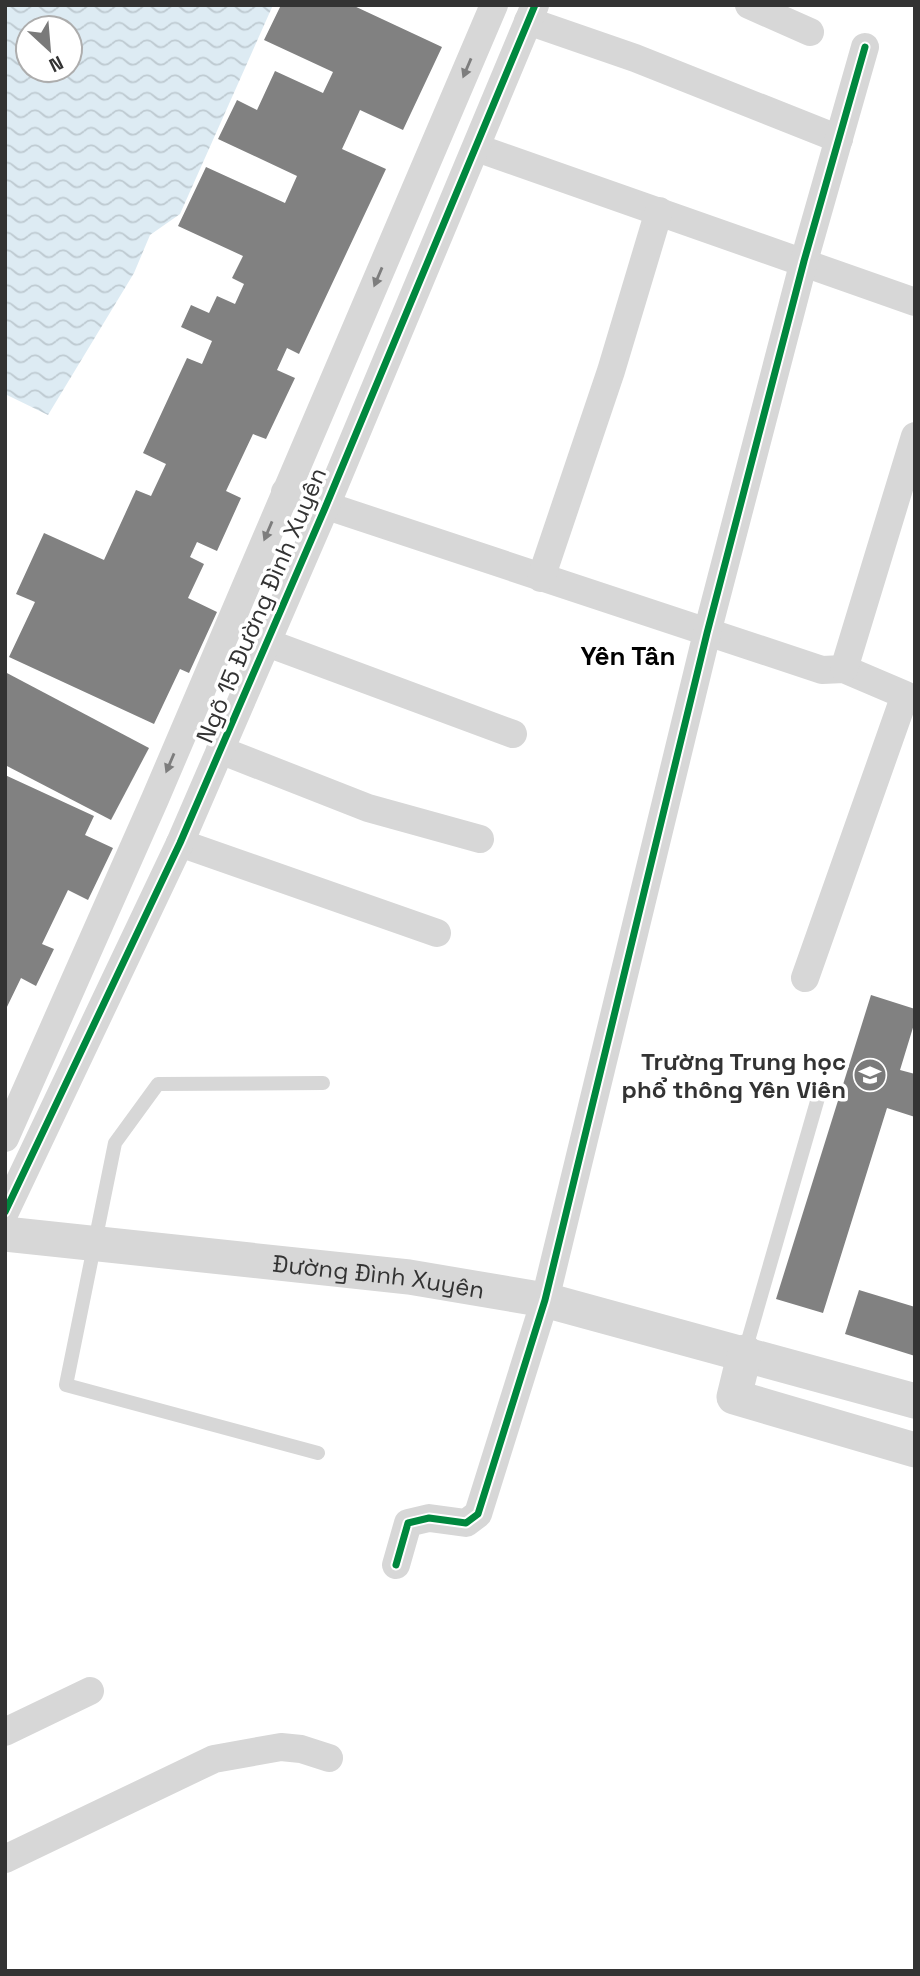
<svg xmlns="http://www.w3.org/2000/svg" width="920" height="1976" viewBox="0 0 920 1976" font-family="'Space Grotesk',sans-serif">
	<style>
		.water { fill: url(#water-waves); fill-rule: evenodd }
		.building { fill: #818181 }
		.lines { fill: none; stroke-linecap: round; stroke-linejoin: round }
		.service { stroke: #d7d7d7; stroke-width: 14 }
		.minor { stroke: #d7d7d7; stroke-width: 28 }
		.tertiary { stroke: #d7d7d7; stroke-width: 35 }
		.cycleway-casing { stroke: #fff; stroke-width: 11 }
		.cycleway { stroke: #00873e; stroke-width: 7 }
		.oneway { fill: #7d7d7d }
		.labels { text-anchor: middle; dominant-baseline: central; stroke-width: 7; stroke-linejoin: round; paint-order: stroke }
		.street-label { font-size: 24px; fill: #333; stroke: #fff }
		.poi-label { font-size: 24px; font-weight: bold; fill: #333; stroke: #fff; text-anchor: end }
		.neighbourhood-label { font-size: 26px; font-weight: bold; fill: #000; stroke: #fff }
	</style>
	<defs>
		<pattern id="water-waves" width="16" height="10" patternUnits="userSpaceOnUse" patternTransform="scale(1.75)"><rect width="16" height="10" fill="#ddebf3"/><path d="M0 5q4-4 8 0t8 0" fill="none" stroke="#becad1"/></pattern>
	</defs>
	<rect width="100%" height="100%" fill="#fff"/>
	<path class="water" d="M5,5H273L180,214L150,235L134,273L48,415L5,394ZM28,28H70V70H28Z"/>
	<g class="building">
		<path d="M281,5H352L442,47L403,130L360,110L342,149L386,169L299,354L287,348L277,370L295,378L266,439L253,434L226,491L241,498L217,551L197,542L190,557L204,564L188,598L217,612L189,673L180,669L154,724L9,657L35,602L16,594L44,533L104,560L136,490L151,496L166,464L143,453L187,358L202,364L212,341L181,327L191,305L209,313L217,296L235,304L244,284L232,278L243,256L178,226L206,167L285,203L297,176L218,139L237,100L257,110L275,71L323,93L333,72L264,40Z"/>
		<path d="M5,672L149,748L111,820L5,765Z"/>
		<path d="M5,775L94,816L85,835L113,848L88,900L68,890L42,944L54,949L36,986L21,978L5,1011Z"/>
		<path d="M871,995L915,1009V1021L900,1070L915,1074V1117L887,1108L823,1313L776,1299Z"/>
		<path d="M859,1290L915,1307V1356L845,1334Z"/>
	</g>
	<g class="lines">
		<g class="service">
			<path d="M745,1351L820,1091"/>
			<path d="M318,1453L66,1385L115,1143L158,1084L323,1083"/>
		</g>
		<g class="minor">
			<path d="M749,5L810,32"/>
			<path d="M528,21L635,58L839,139"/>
			<path d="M477,148L915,302"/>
			<path d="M285,492L822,670L844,669L905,695L805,978"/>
			<path d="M541,578L611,371L659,211"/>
			<path d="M265,642L513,734"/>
			<path d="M844,669L915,436"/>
			<path d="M220,750L368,808L480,839"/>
			<path d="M180,843L437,933"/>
			<path d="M5,1138L155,799L494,5"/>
			<path d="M5,1212L180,843L325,508L535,5"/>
			<path d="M396,1565L408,1523L429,1518L466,1523L478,1514L545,1300L707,633L804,261L865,47"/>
			<path d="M5,1732L90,1691"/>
			<path d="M5,1859L214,1759L281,1747L301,1749L329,1758"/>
		</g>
		<g class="tertiary">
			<path id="s1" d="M5,1234L409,1277L545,1300L915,1401"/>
			<path d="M745,1352L734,1397L915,1450"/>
		</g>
		<defs>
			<g id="cycleway">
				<path d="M5,1212L180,843L325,508L535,5"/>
				<path d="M396,1565L408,1523L429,1518L466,1523L478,1514L545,1300L707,633L804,261L865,47"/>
			</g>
		</defs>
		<use href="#cycleway" class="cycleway-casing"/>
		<use href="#cycleway" class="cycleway"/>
	</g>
	<defs><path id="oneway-solid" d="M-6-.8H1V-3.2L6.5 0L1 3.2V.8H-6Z" transform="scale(1.75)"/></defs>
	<g class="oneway">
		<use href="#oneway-solid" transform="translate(467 68) rotate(113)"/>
		<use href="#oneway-solid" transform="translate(378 277) rotate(113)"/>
		<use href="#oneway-solid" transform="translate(268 531) rotate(113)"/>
		<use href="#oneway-solid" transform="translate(170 763) rotate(113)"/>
	</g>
	<defs>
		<symbol id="school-disc" viewBox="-11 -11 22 22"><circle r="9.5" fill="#7a7a7a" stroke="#fff"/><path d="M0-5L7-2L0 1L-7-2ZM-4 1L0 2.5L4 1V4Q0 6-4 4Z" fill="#fff"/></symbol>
	</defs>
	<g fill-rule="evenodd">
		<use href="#school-disc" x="851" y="1056" width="38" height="38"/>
	</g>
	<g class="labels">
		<g class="street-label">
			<text transform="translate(261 605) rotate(-67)">Ngõ 15 Đường Đình Xuyên</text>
			<text stroke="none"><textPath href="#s1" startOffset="376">Đường Đình Xuyên</textPath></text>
		</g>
		<g class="poi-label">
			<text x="846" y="1061">Trường Trung học<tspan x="846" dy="28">phổ thông Yên Viên</tspan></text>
		</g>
		<g class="neighbourhood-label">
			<text x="628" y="656">Yên Tân</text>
		</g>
	</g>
	<rect width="920" height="1976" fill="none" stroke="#333333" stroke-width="14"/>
	<g transform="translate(49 49) rotate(154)"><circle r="33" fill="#ffffff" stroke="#adadad" stroke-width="2"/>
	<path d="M0-5L12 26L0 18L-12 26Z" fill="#7a7a7a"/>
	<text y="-10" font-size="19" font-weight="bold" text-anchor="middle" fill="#333333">N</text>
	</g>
</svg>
